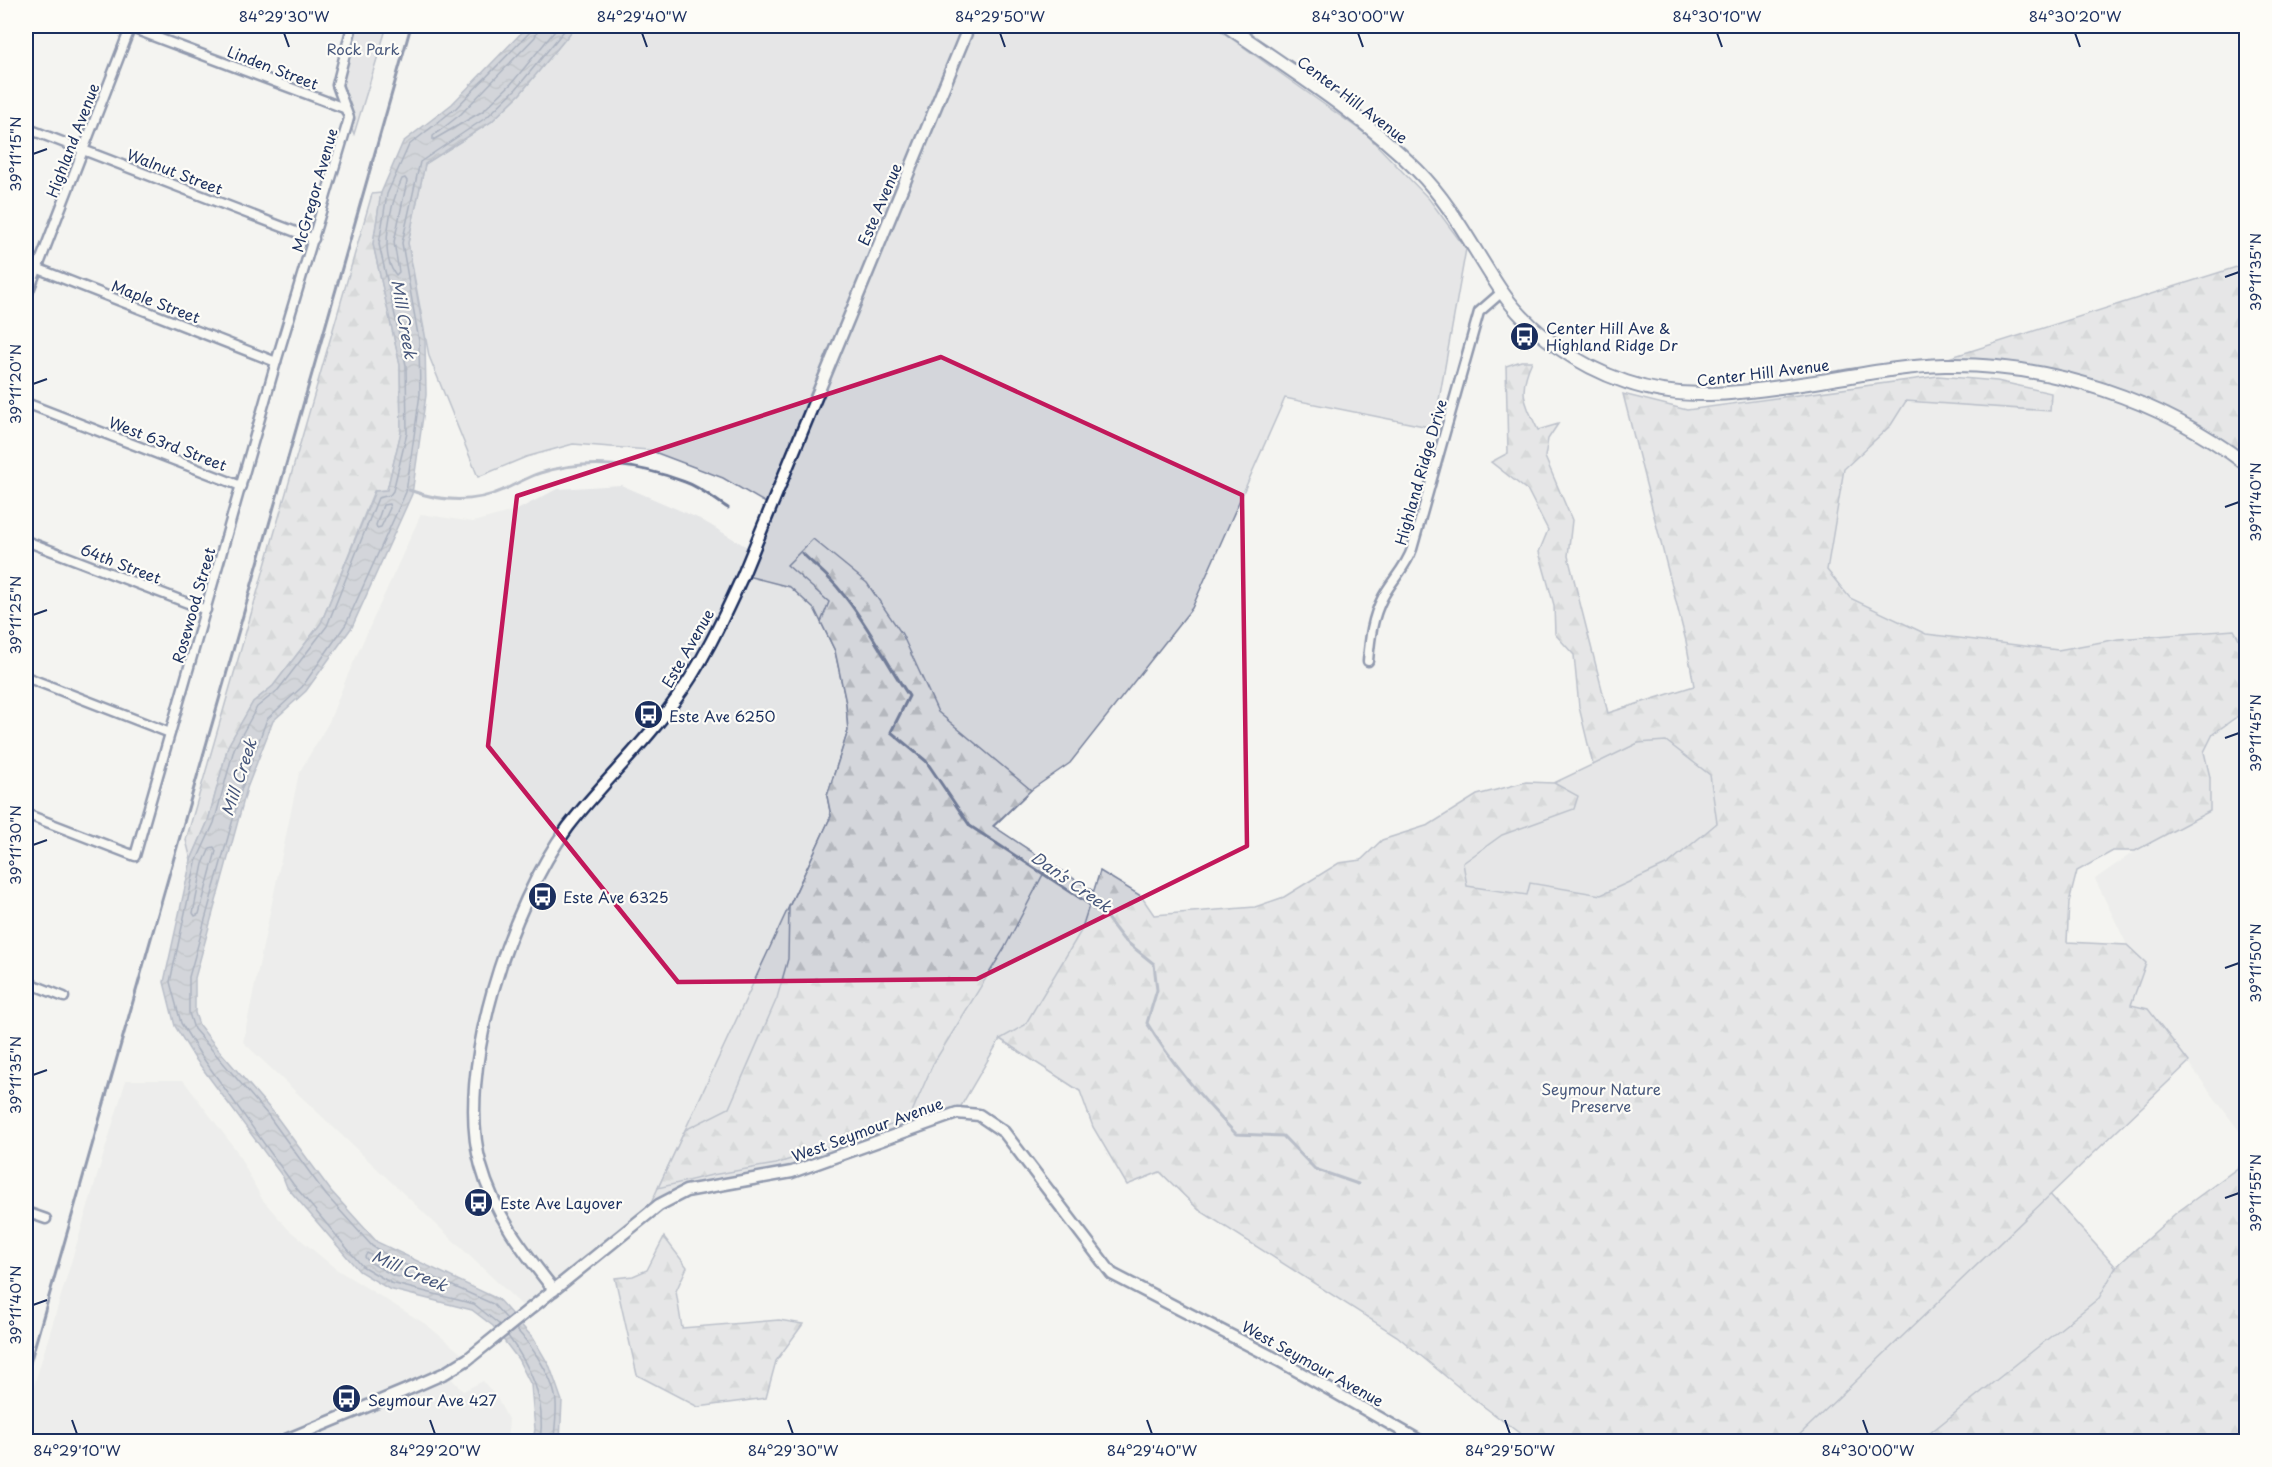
<svg xmlns="http://www.w3.org/2000/svg" width="2272" height="1467" viewBox="0 0 2272 1467" font-family="'Playpen Sans',sans-serif">
	<style>
		.built { fill: #e4e5e6 }
		.green { fill: #d4d6db; stroke: #78829c; stroke-width: 1.5 }
		.forest { fill: url(#forest-firs); stroke: #78829c; stroke-width: 1.5 }
		.water { fill: url(#water-waves); stroke: #717c98; stroke-width: 1.5 }
		.lines { fill: none; stroke-linecap: round; stroke-linejoin: round }
		.shore { stroke: #546385; stroke-width: 1.5 }
		.stream { stroke: #717c98; stroke-width: 3 }
		.minor-casing { stroke: #1b2f5e; stroke-width: 13 }
		.tertiary-casing { stroke: #1b2f5e; stroke-width: 15 }
		.secondary-casing { stroke: #1b2f5e; stroke-width: 16 }
		.minor { stroke: #fdfcf7; stroke-width: 8 }
		.tertiary { stroke: #fdfcf7; stroke-width: 10 }
		.secondary { stroke: #fdfcf7; stroke-width: 12 }
		.rail { stroke: #1b2f5e; stroke-width: 3 }
		.marked { fill: none; stroke: #c2185b; stroke-width: 4.5; stroke-linejoin: round }
		.ticks { fill: none; stroke: #1b2f5e; stroke-width: 2 }
		.labels { text-anchor: middle; dominant-baseline: central; stroke-width: 4.5; stroke-linejoin: round; paint-order: stroke }
		.park-label { font-size: 15px; fill: #49597d; stroke: #fdfcf7 }
		.street-label { font-size: 15px; fill: #1b2f5e; stroke: #fdfcf7 }
		.poi-label { font-size: 15px; fill: #1b2f5e; stroke: #fdfcf7; text-anchor: start }
		.water-label { font-size: 16px; font-style: italic; fill: #46567b; stroke: #fdfcf7 }
		.neatline { fill: none; stroke: #1b2f5e; stroke-width: 2 }
		.ticks-label { font-size: 15px; text-anchor: middle; fill: #1b2f5e }
	</style>
	<defs>
		<pattern id="forest-firs" width="22" height="20" patternUnits="userSpaceOnUse" patternTransform="scale(1.5)"><rect width="22" height="20" fill="#d4d6db"/><path d="M5 1l3.5 6h-7zM16 11l3.5 6h-7z" fill="#b5b8be"/></pattern>
		<pattern id="water-waves" width="16" height="10" patternUnits="userSpaceOnUse" patternTransform="scale(1.5)"><rect width="16" height="10" fill="#aab0bf"/><path d="M0 5q4-4 8 0t8 0" fill="none" stroke="#8a909e"/></pattern>
	</defs>
	<rect width="100%" height="100%" fill="#f4f4f1"/>
	<filter id="ink" filterUnits="userSpaceOnUse"><feTurbulence type="fractalNoise" baseFrequency=".0167" numOctaves="2"/><feDisplacementMap in="SourceGraphic" scale="12" xChannelSelector="R" yChannelSelector="G"/><feConvolveMatrix kernelMatrix="1 2 1 2 8 2 1 2 1" color-interpolation-filters="sRGB"/></filter>
	<g filter="url(#ink)">
		<g class="built">
			<path d="M2062,379L2114,392L2246,464V651L2234,630L2118,639L2058,650L1926,634L1850,597L1827,570L1844,469L1891,425L1906,401L2050,411L2051,393Z"/>
			<path d="M621,485L700,519L752,550L759,579L790,586L815,610L835,651L846,703L848,731L827,796L831,816L645,1216L529,1312L243,1042L299,773L329,722L346,679L421,514L473,522L517,510L557,489Z"/>
			<path d="M2246,710V1140L2148,1009L2131,1005L2146,963L2127,945L2095,879L2135,851L2210,777L2204,752L2213,734L2236,720Z"/>
			<path d="M126,1080H183L236,1150L262,1199L288,1229L336,1269L427,1325L468,1359L446,1373L463,1391L483,1381L497,1398L509,1421L507,1442H26V1412Z"/>
		</g>
		<g class="green">
			<path d="M352,26H387L354,134L337,92Z"/>
			<path d="M576,26H1214L1367,135L1429,199L1466,249L1434,428L1285,398L1192,608L1070,763L1031,790L993,827L1193,955L1831,651L1896,1025L2116,1267L2246,1298L2154,1442L1620,1441L1199,1210L1080,1091L1000,1039L957,1113L834,1160L702,1187L645,1216L831,816L827,796L848,731L846,703L835,651L815,610L790,587L743,575L771,506L723,478L649,450L573,444L526,457L478,477L429,356L408,243L425,164L491,122L520,94Z"/>
		</g>
		<g class="forest">
			<path d="M381,193L373,244L400,365L401,432L387,490L374,491L321,623L273,686L253,702L228,746L208,821L191,860L186,840L372,194Z"/>
			<path d="M2246,264V464L2175,420L2045,375L1920,367Z"/>
			<path d="M1521,361H1532C1518,392 1524,401 1538,430L1558,424L1548,439L1545,457L1572,520L1568,556L1608,713L1694,686L1686,641L1623,394L1687,410L1938,376L1997,381L2051,393L2050,411L1906,401L1891,425L1844,469L1827,570L1850,598L1926,634L2058,650L2118,639L2234,630L2246,651V710L2213,734L2204,752L2210,777V811L2135,851H2113L2077,871L2069,902L2067,942L2127,945L2146,963L2131,1005L2148,1009L2189,1062L1793,1441H1530L1467,1394L1397,1336L1199,1210L1160,1172L1127,1185L1093,1127L1080,1091L1000,1039L1025,1025L1081,931L1100,871L1141,896L1154,915L1255,907L1284,897L1339,863L1361,860L1382,840L1429,825L1477,795L1526,782L1554,783L1578,796L1574,809L1502,835L1463,863L1467,886L1527,895L1530,883L1601,895L1668,864L1717,823L1710,775L1666,741L1638,743L1593,765L1579,707L1574,655L1555,634L1554,605L1539,552L1548,530L1528,491L1491,462L1508,453L1506,366Z"/>
			<path d="M813,539L867,583L902,634L938,712L1031,790L993,826L1049,863L1004,949L933,1064L909,1119L776,1164L712,1175L658,1188L685,1130L729,1108L777,998L788,959L789,907L831,816L827,796L848,731L846,703L835,651L821,622L829,602L787,565Z"/>
			<path d="M2246,1162V1441H1920L2099,1298L2116,1267L2176,1213Z"/>
			<path d="M664,1237L687,1267L676,1291L682,1328L779,1320L803,1324L776,1361L766,1398L698,1407L637,1375L615,1278L633,1276L647,1270Z"/>
		</g>
		<path class="water" d="M528,26H576L520,94L491,122L425,164L408,243L425,341L426,395L412,494L352,627L306,691L273,721L247,788L195,978V1013L199,1025L217,1048L273,1112L331,1191L377,1242L498,1299L533,1338L550,1367L562,1401L560,1441H533L535,1429L531,1385L518,1359L493,1326L472,1310L389,1289L359,1271L287,1187L283,1177L194,1057L175,1026L164,982L191,860L208,821L228,746L253,702L273,686L321,623L375,491L387,490L401,432L400,365L373,244L381,193L403,142L452,104Z"/>
		<g class="lines">
			<g class="shore">
				<path d="M539,26L535,37L461,114L433,136V140L483,111L511,84L559,26"/>
				<path d="M405,178L407,181L394,242L399,272L396,275C378,255 391,202 402,179Z"/>
				<path d="M389,504L390,508L381,527L377,528L376,525L383,505Z"/>
				<path d="M214,847L216,851L199,914L195,916L193,913L203,864L210,848Z"/>
				<path d="M367,1253L410,1275L412,1279L394,1276L368,1261L365,1257Z"/>
				<path d="M507,1319L493,1304L397,1261L372,1246L326,1195L268,1115L194,1029L189,1013V977L242,787L267,719L302,687L346,624L406,492L420,394L419,341L402,243L420,162L487,117L516,89L568,26"/>
				<path d="M500,1325L474,1304L391,1283L362,1266L293,1184L200,1054L181,1023L170,982L196,862L214,823L234,749L257,707L278,690L327,626L378,498L390,495L393,491L407,433L406,365L379,244L387,194L409,145L456,108L530,32L532,26"/>
				<path d="M516,1329C532,1346 555,1380 556,1403C557,1416 554,1429 554,1442"/>
				<path d="M508,1336C532,1369 546,1399 540,1442"/>
			</g>
			<g class="stream">
				<path d="M409,490C439,501 472,504 503,490C515,485 527,477 540,473C588,458 639,464 685,482C700,487 714,499 728,508"/>
				<path d="M802,553C815,566 831,578 842,593C868,624 886,662 909,696L891,732L926,761L970,826L1103,913L1123,939L1154,964L1157,990L1147,1023C1172,1064 1202,1099 1236,1134L1283,1136L1315,1169L1358,1184"/>
			</g>
			<defs>
				<g id="minor">
					<path d="M126,26L344,108"/>
					<path d="M26,128L314,239"/>
					<path d="M26,264L276,362"/>
					<path d="M26,298L131,26"/>
					<path d="M26,403L241,486"/>
					<path d="M26,541L206,610"/>
					<path d="M1368,661C1370,638 1372,618 1383,597C1392,580 1406,567 1412,549L1479,312L1502,292"/>
					<path d="M26,677L170,733"/>
					<path d="M26,814L135,856L276,362L347,125L349,118L337,85L352,26"/>
					<path d="M26,982L64,997"/>
					<path d="M26,1212L46,1219"/>
				</g>
				<g id="tertiary">
					<path d="M554,1290C524,1252 494,1214 481,1166C454,1072 511,904 568,827C600,785 640,749 671,706C701,667 723,619 743,575L969,26"/>
					<path d="M281,1442L404,1391L445,1373L468,1359L659,1205L686,1191L792,1172L957,1113L979,1115L1004,1132L1112,1274L1278,1360L1422,1442"/>
				</g>
				<path id="secondary" d="M1227,26C1292,71 1361,114 1417,170C1453,206 1474,251 1502,292C1531,334 1579,366 1626,382C1689,404 1751,391 1815,382C1858,375 1902,366 1945,365C2052,363 2161,400 2246,464"/>
			</defs>
			<use href="#minor" class="minor-casing"/>
			<use href="#tertiary" class="tertiary-casing"/>
			<use href="#secondary" class="secondary-casing"/>
			<use href="#minor" class="minor"/>
			<use href="#tertiary" class="tertiary"/>
			<use href="#secondary" class="secondary"/>
			<path class="rail" d="M26,1377L411,26"/>
		</g>
	</g>
	<path d="M0 0H2272V1467H0ZM941,357L1242,495L1247,846L977,979L678,982L488,746L517,496Z" fill="#f4f4f1" fill-opacity=".55" fill-rule="evenodd"/>
	<path class="marked" d="M941,357L1242,495L1247,846L977,979L678,982L488,746L517,496Z"/>
	<path class="ticks" d="M284,33L289,47M642,33L647,47M1000,33L1005,47M1358,33L1363,47M1717,33L1722,47M2075,33L2080,47M33,154L47,149M2225,277L2239,272M33,384L47,379M2225,507L2239,502M33,615L47,610M2225,738L2239,733M33,845L47,840M2225,968L2239,963M33,1075L47,1070M2225,1198L2239,1193M33,1305L47,1300M72,1420L77,1434M430,1420L435,1434M788,1420L793,1434M1147,1420L1152,1434M1505,1420L1510,1434M1863,1420L1868,1434"/>
	<defs>
		<symbol id="bus-disc" viewBox="-11 -11 22 22"><circle r="9.5" fill="#1b2f5e" stroke="#fdfcf7"/><path d="M-5-6H5V4H4V6H2V4H-2V6H-4V4H-5ZM-3.5-4V0h7V-4ZM-3.5 1.2v1.5H-2V1.2ZM2 1.2v1.5H3.5V1.2Z" fill="#fff"/></symbol>
	</defs>
	<g fill-rule="evenodd">
		<use href="#bus-disc" x="1508" y="320" width="33" height="33"/>
		<use href="#bus-disc" x="632" y="698" width="33" height="33"/>
		<use href="#bus-disc" x="526" y="880" width="33" height="33"/>
		<use href="#bus-disc" x="462" y="1186" width="33" height="33"/>
		<use href="#bus-disc" x="330" y="1382" width="33" height="33"/>
	</g>
	<g class="labels">
		<g class="park-label">
			<text x="363" y="48">Rock Park</text>
			<text x="1601" y="1088">Seymour Nature<tspan x="1601" dy="17">Preserve</tspan></text>
		</g>
		<g class="street-label">
			<text transform="translate(273 67) rotate(21)">Linden Street</text>
			<text transform="translate(1353 99) rotate(37)">Center Hill Avenue</text>
			<text transform="translate(72 140) rotate(-69)">Highland Avenue</text>
			<text transform="translate(175 171) rotate(21)">Walnut Street</text>
			<text transform="translate(314 190) rotate(-74)">McGregor Avenue</text>
			<text transform="translate(879 204) rotate(-67)">Este Avenue</text>
			<text transform="translate(156 301) rotate(21)">Maple Street</text>
			<text transform="translate(1763 372) rotate(-7)">Center Hill Avenue</text>
			<text transform="translate(168 443) rotate(21)">West 63rd Street</text>
			<text transform="translate(1420 472) rotate(-74)">Highland Ridge Drive</text>
			<text transform="translate(121 563) rotate(21)">64th Street</text>
			<text transform="translate(193 605) rotate(-74)">Rosewood Street</text>
			<text transform="translate(687 648) rotate(-60)">Este Avenue</text>
			<text transform="translate(867 1129) rotate(-20)">West Seymour Avenue</text>
			<text transform="translate(1313 1363) rotate(29)">West Seymour Avenue</text>
		</g>
		<g class="poi-label">
			<text x="1546" y="327">Center Hill Ave &amp;<tspan x="1546" dy="17">Highland Ridge Dr</tspan></text>
			<text x="669" y="715">Este Ave 6250</text>
			<text x="563" y="896">Este Ave 6325</text>
			<text x="500" y="1202">Este Ave Layover</text>
			<text x="368" y="1399">Seymour Ave 427</text>
		</g>
		<g class="water-label">
			<text transform="translate(405 319) rotate(80)">Mill Creek</text>
			<text transform="translate(238 777) rotate(-72)">Mill Creek</text>
			<text transform="translate(1072 881) rotate(35)">Dan’s Creek</text>
			<text transform="translate(410 1270) rotate(23)">Mill Creek</text>
		</g>
	</g>
	<rect width="2272" height="1467" fill="none" stroke="#fdfcf7" stroke-width="66"/>
	<rect x="33" y="33" width="2206" height="1401" class="neatline"/>
	<g class="ticks-label">
		<text x="284" y="22">84°29'30"W</text>
		<text x="642" y="22">84°29'40"W</text>
		<text x="1000" y="22">84°29'50"W</text>
		<text x="1358" y="22">84°30'00"W</text>
		<text x="1717" y="22">84°30'10"W</text>
		<text x="2075" y="22">84°30'20"W</text>
		<text transform="translate(16 154) rotate(-90)" y="5">39°11'15"N</text>
		<text transform="translate(2256 272) rotate(-90)" y="5">39°11'35"N</text>
		<text transform="translate(16 384) rotate(-90)" y="5">39°11'20"N</text>
		<text transform="translate(2256 502) rotate(-90)" y="5">39°11'40"N</text>
		<text transform="translate(16 615) rotate(-90)" y="5">39°11'25"N</text>
		<text transform="translate(2256 733) rotate(-90)" y="5">39°11'45"N</text>
		<text transform="translate(16 845) rotate(-90)" y="5">39°11'30"N</text>
		<text transform="translate(2256 963) rotate(-90)" y="5">39°11'50"N</text>
		<text transform="translate(16 1075) rotate(-90)" y="5">39°11'35"N</text>
		<text transform="translate(2256 1193) rotate(-90)" y="5">39°11'55"N</text>
		<text transform="translate(16 1305) rotate(-90)" y="5">39°11'40"N</text>
		<text x="77" y="1456">84°29'10"W</text>
		<text x="435" y="1456">84°29'20"W</text>
		<text x="793" y="1456">84°29'30"W</text>
		<text x="1152" y="1456">84°29'40"W</text>
		<text x="1510" y="1456">84°29'50"W</text>
		<text x="1868" y="1456">84°30'00"W</text>
	</g>
</svg>
